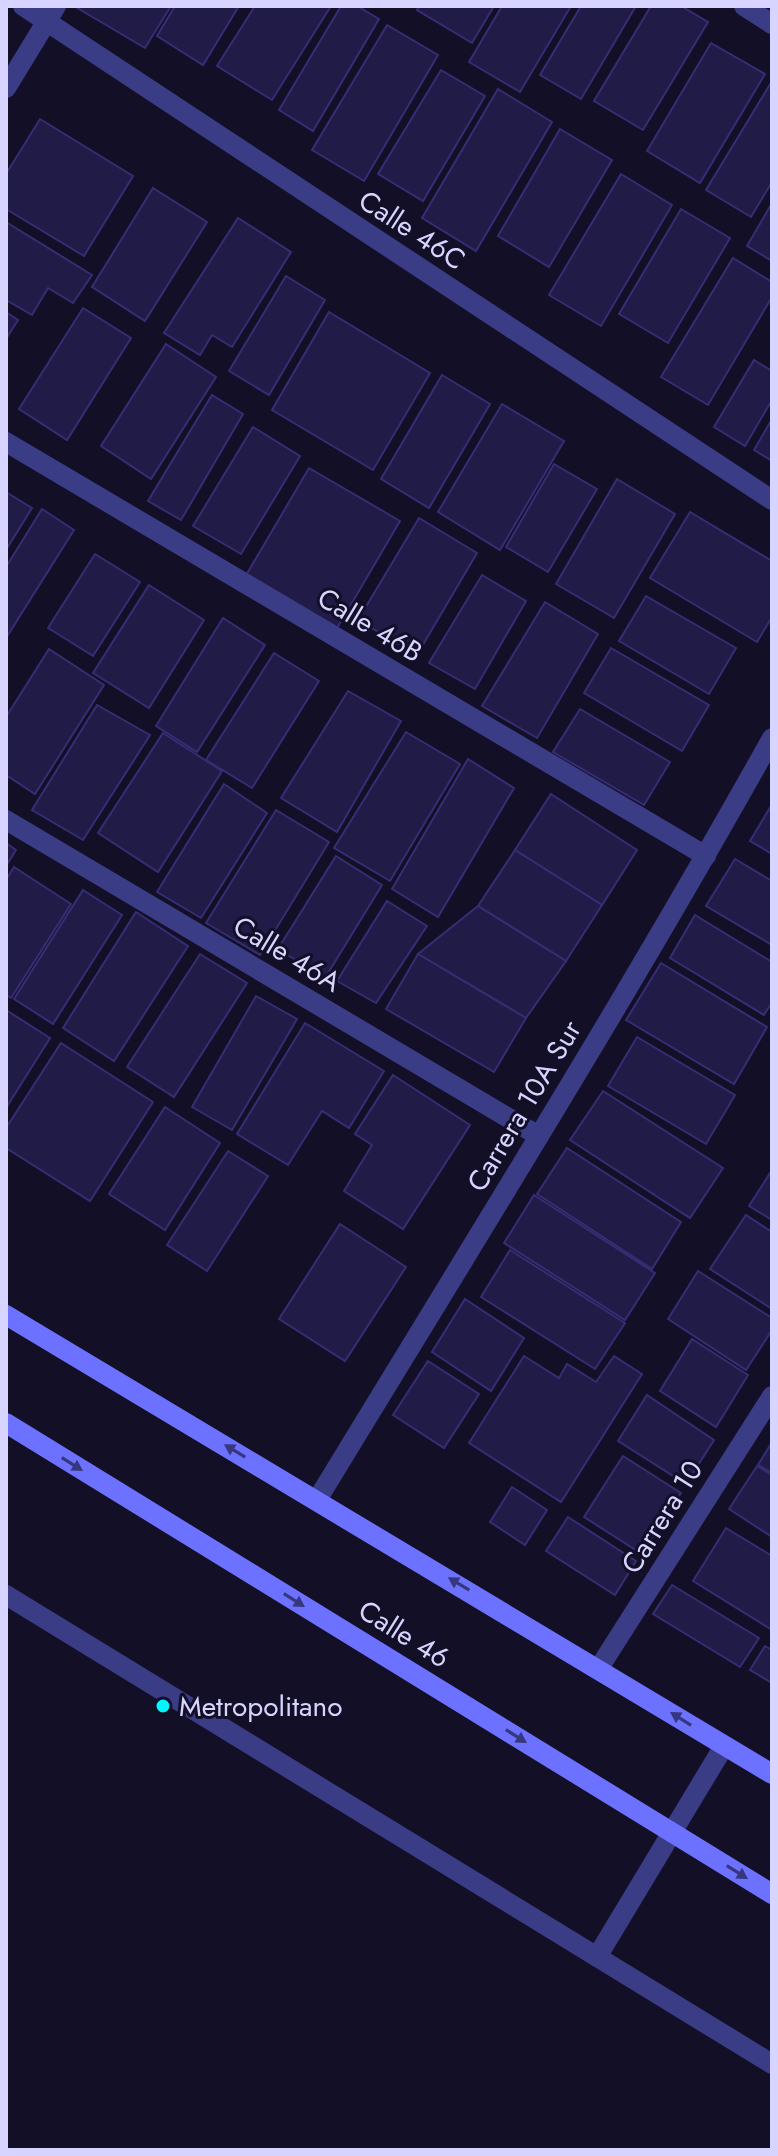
<svg xmlns="http://www.w3.org/2000/svg" width="778" height="2156" viewBox="0 0 778 2156" font-family="Jost,sans-serif">
	<style>
		.building { fill: #211b48; stroke: #372d74; stroke-width: 2 }
		.lines { fill: none; stroke-linecap: round; stroke-linejoin: round }
		.lane { stroke: #3a3c86; stroke-width: 20 }
		.street { stroke: #3a3c86; stroke-width: 20 }
		.secondary { stroke: #6c72ff; stroke-width: 20 }
		.oneway { fill: #36377d }
		.poi-dot { fill: #01f6ff; stroke: #120f27; stroke-width: 3 }
		.labels { text-anchor: middle; dominant-baseline: central; stroke-width: 6; stroke-linejoin: round; paint-order: stroke }
		.street-label { font-size: 28px; fill: #d7d5ff; stroke: #120f27 }
		.poi-label { font-size: 28px; fill: #d7d5ff; stroke: #120f27; text-anchor: start }
	</style>
	<rect width="100%" height="100%" fill="#120f27"/>
	<g class="building">
		<path d="M74,6H171L145,48Z"/>
		<path d="M175,6H239L203,65L157,36Z"/>
		<path d="M255,6H331L272,100L217,66Z"/>
		<path d="M341,6H357L379,19L313,131L279,110Z"/>
		<path d="M419,6H494L472,43L417,10Z"/>
		<path d="M502,6H571L520,92L469,62Z"/>
		<path d="M581,6H636L581,99L540,75Z"/>
		<path d="M651,6H681L708,22L643,130L594,101Z"/>
		<path d="M387,25L438,55L364,181L312,150Z"/>
		<path d="M711,43L765,74L700,183L647,151Z"/>
		<path d="M441,70L485,96L423,201L378,174Z"/>
		<path d="M772,81V182L751,217L706,190Z"/>
		<path d="M498,89L552,122L476,251L422,218Z"/>
		<path d="M40,119L133,176L84,256L6,209V174Z"/>
		<path d="M560,129L612,160L549,267L498,236Z"/>
		<path d="M621,174L672,205L601,326L549,295Z"/>
		<path d="M153,188L207,222L145,321L92,287Z"/>
		<path d="M772,203V261L747,246Z"/>
		<path d="M681,209L730,238L668,343L619,314Z"/>
		<path d="M238,218L291,252L232,347L212,335L200,355L164,333Z"/>
		<path d="M6,222L92,275L73,303L48,288L32,315L6,300Z"/>
		<path d="M733,258L772,282V297L708,405L661,377Z"/>
		<path d="M286,276L325,300L269,395L229,371Z"/>
		<path d="M83,308L131,338L67,440L19,409Z"/>
		<path d="M6,312L18,320L6,339Z"/>
		<path d="M329,312L430,373L373,470L272,410Z"/>
		<path d="M166,344L216,377L151,479L101,446Z"/>
		<path d="M754,360L772,371V400L745,446L714,427Z"/>
		<path d="M442,375L490,404L429,508L381,479Z"/>
		<path d="M212,395L243,414L181,520L148,501Z"/>
		<path d="M502,404L564,441L500,550L438,512Z"/>
		<path d="M772,419V461L754,450Z"/>
		<path d="M253,427L300,456L241,554L193,526Z"/>
		<path d="M554,464L597,489L548,572L506,547Z"/>
		<path d="M309,468L400,521L336,630L245,577Z"/>
		<path d="M617,479L675,514L614,618L556,584Z"/>
		<path d="M6,492L32,508L6,550Z"/>
		<path d="M42,509L74,530L6,638V567Z"/>
		<path d="M690,512L772,561V617L757,642L650,578Z"/>
		<path d="M419,518L477,553L417,655L358,620Z"/>
		<path d="M95,554L140,582L93,656L48,628Z"/>
		<path d="M482,575L526,601L475,689L429,663Z"/>
		<path d="M149,585L204,620L149,708L93,673Z"/>
		<path d="M646,596L736,648L709,694L619,641Z"/>
		<path d="M545,602L598,634L537,738L482,706Z"/>
		<path d="M223,618L265,645L197,752L156,726Z"/>
		<path d="M611,648L709,705L682,751L584,693Z"/>
		<path d="M49,649L104,685L35,794L6,775V717Z"/>
		<path d="M274,653L319,681L252,788L206,760Z"/>
		<path d="M348,691L401,721L337,832L281,798Z"/>
		<path d="M97,705L150,735L83,840L32,810Z"/>
		<path d="M580,709L670,762L644,805L553,752Z"/>
		<path d="M406,732L460,764L390,881L334,848Z"/>
		<path d="M163,733L222,771L158,872L98,833Z"/>
		<path d="M468,759L514,788L438,917L392,889Z"/>
		<path d="M224,784L267,813L201,918L157,892Z"/>
		<path d="M551,794L637,850L602,905L515,850Z"/>
		<path d="M771,806L772,807V854L750,841Z"/>
		<path d="M276,810L329,842L260,955L206,923Z"/>
		<path d="M6,843L16,850L6,866Z"/>
		<path d="M515,850L602,905L566,961L478,906Z"/>
		<path d="M336,856L382,885L325,978L278,949Z"/>
		<path d="M735,859L772,881V945L706,906Z"/>
		<path d="M14,867L71,904L11,998L6,995V880Z"/>
		<path d="M83,890L122,915L53,1024L14,999Z"/>
		<path d="M387,901L427,926L376,1003L337,981Z"/>
		<path d="M478,906L566,961L526,1018L418,954Z"/>
		<path d="M136,912L188,946L114,1061L63,1028Z"/>
		<path d="M695,915L772,962V1002L764,1015L670,958Z"/>
		<path d="M200,954L247,983L174,1097L127,1067Z"/>
		<path d="M418,954L526,1018L494,1072L386,1009Z"/>
		<path d="M661,963L767,1027L734,1084L626,1020Z"/>
		<path d="M256,996L297,1019L232,1130L192,1107Z"/>
		<path d="M6,1010L50,1038L6,1108Z"/>
		<path d="M305,1023L384,1071L349,1128L322,1111L288,1165L237,1134Z"/>
		<path d="M637,1037L735,1095L706,1144L608,1086Z"/>
		<path d="M61,1043L153,1102L90,1201L6,1148V1128Z"/>
		<path d="M393,1075L470,1125L403,1229L344,1191L372,1145L355,1134Z"/>
		<path d="M603,1091L723,1168L690,1218L570,1140Z"/>
		<path d="M165,1107L220,1143L165,1230L109,1194Z"/>
		<path d="M567,1148L681,1222L652,1269L537,1194Z"/>
		<path d="M228,1151L268,1176L207,1271L167,1245Z"/>
		<path d="M772,1170V1220L749,1206Z"/>
		<path d="M534,1195L655,1273L625,1320L504,1243Z"/>
		<path d="M746,1215L772,1232V1309L710,1269Z"/>
		<path d="M340,1224L406,1267L345,1361L279,1319Z"/>
		<path d="M510,1250L625,1323L595,1369L481,1297Z"/>
		<path d="M698,1271L772,1318V1330L746,1370L668,1319Z"/>
		<path d="M465,1299L524,1338L491,1391L432,1352Z"/>
		<path d="M692,1339L748,1375L716,1427L660,1391Z"/>
		<path d="M524,1356L559,1378L567,1364L596,1382L614,1356L642,1374L561,1502L469,1443Z"/>
		<path d="M428,1361L479,1394L444,1448L393,1415Z"/>
		<path d="M647,1395L714,1440L686,1484L618,1441Z"/>
		<path d="M772,1442V1473L758,1465Z"/>
		<path d="M623,1456L681,1493L642,1554L584,1517Z"/>
		<path d="M757,1466L772,1475V1537L729,1509Z"/>
		<path d="M512,1487L547,1510L525,1545L490,1522Z"/>
		<path d="M568,1517L636,1561L615,1595L546,1551Z"/>
		<path d="M726,1528L772,1556V1630L693,1581Z"/>
		<path d="M672,1585L759,1638L740,1667L653,1614Z"/>
		<path d="M765,1646L772,1650V1683L750,1670Z"/>
	</g>
	<g class="lines">
		<g class="lane">
			<path d="M6,1595L772,2064"/>
			<path d="M597,1957L724,1746"/>
		</g>
		<g class="street">
			<path d="M23,6L772,500"/>
			<path d="M744,6L772,24"/>
			<path d="M6,88L56,6"/>
			<path d="M6,442L706,856"/>
			<path d="M6,820L539,1136"/>
			<path d="M317,1500C471,1247 628,996 772,738"/>
			<path d="M599,1668L772,1396"/>
		</g>
		<g class="secondary">
			<path d="M6,1315L772,1774"/>
			<path d="M6,1423L772,1894"/>
		</g>
	</g>
	<defs><path id="oneway-solid" d="M-6-.8H1V-3.2L6.5 0L1 3.2V.8H-6Z" transform="scale(2)"/></defs>
	<g class="oneway">
		<use href="#oneway-solid" transform="translate(235 1451) rotate(-149)"/>
		<use href="#oneway-solid" transform="translate(72 1464) rotate(32)"/>
		<use href="#oneway-solid" transform="translate(459 1584) rotate(-149)"/>
		<use href="#oneway-solid" transform="translate(294 1600) rotate(32)"/>
		<use href="#oneway-solid" transform="translate(681 1719) rotate(-148)"/>
		<use href="#oneway-solid" transform="translate(516 1736) rotate(32)"/>
		<use href="#oneway-solid" transform="translate(737 1872) rotate(32)"/>
	</g>
	<circle class="poi-dot" cx="163" cy="1706" r="8"/>
	<g class="labels">
		<g class="street-label">
			<text transform="translate(412 230) rotate(33)">Calle 46C</text>
			<text transform="translate(370 625) rotate(31)">Calle 46B</text>
			<text transform="translate(287 954) rotate(31)">Calle 46A</text>
			<text transform="translate(524 1106) rotate(-59)">Carrera 10A Sur</text>
			<text transform="translate(662 1517) rotate(-58)">Carrera 10</text>
			<text transform="translate(404 1634) rotate(32)">Calle 46</text>
		</g>
		<g class="poi-label">
			<text x="179" y="1706">Metropolitano</text>
		</g>
	</g>
	<rect width="778" height="2156" fill="none" stroke="#d7d5ff" stroke-width="16"/>
</svg>
